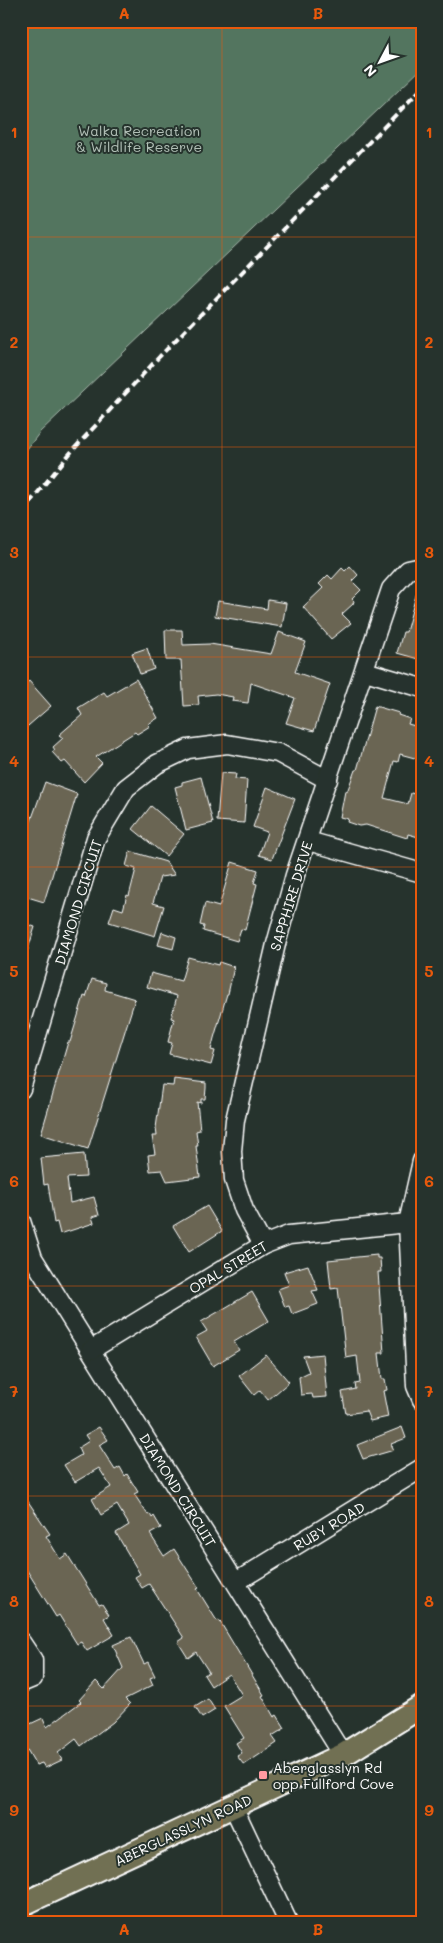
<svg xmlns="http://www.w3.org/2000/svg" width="443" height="1943" viewBox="0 0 443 1943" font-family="Mali,sans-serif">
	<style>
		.green { fill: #53745e; stroke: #a9baae }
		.building { fill: #6a6552; stroke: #fff }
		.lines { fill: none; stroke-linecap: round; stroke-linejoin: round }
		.minor-casing { stroke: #fff; stroke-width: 21 }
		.major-casing { stroke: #fff; stroke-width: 26 }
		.minor { stroke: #26332d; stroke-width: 18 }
		.major { stroke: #716f52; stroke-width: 22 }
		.rail { stroke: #fff; stroke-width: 4; stroke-dasharray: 8 4; stroke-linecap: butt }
		.grid { fill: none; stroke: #e8590c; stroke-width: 1; stroke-opacity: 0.55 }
		.poi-dot { fill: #ff9aa2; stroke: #26332d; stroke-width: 2 }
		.labels { text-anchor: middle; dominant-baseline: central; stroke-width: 4; stroke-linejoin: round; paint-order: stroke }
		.park-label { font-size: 14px; fill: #b2c0b7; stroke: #26332d }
		.street-label { font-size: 14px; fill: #fff; stroke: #26332d }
		.poi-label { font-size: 14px; fill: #fff; stroke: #26332d; text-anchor: start }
		.neatline { fill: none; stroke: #e8590c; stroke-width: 2 }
		.grid-label { font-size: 16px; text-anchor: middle; font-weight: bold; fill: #e8590c }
	</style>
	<rect width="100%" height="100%" fill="#26332d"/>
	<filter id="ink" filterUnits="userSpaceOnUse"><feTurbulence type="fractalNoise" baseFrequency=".02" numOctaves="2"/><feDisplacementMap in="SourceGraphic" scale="10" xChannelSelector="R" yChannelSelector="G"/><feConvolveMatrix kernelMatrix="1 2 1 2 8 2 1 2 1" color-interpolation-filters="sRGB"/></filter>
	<g filter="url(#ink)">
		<path class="green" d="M21,21H422V68L40,432L21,457Z"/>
		<g class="building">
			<path d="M350,566L358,575L352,581L361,590L352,599L354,601L353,604L342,614L351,623L331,639L303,607L323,588L319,584L328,575L332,579L342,568L345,571Z"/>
			<path d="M418,588H422V660L397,653L403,632H406Z"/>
			<path d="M268,600L286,603L282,627L215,616L218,601L267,609Z"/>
			<path d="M165,630H182L183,645L210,644L271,654L279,632L306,642L295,672L330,684L314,731L286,723L295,698L251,683L248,703L232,701L233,697L216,694L198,696L199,705L184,706L181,660H166Z"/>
			<path d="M147,648L154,669L140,674L132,653Z"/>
			<path d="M136,679L158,718L148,724L150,726L137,734L135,732L96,757L102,763L84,782L65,761L62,763L52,752L55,750L53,747L63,738L59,735L82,715L78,708L104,692L107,696Z"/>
			<path d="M29,681L51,706L21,732V688Z"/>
			<path d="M375,706L399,713L398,715L410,719L408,724L422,728V760L400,754L398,762L394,761L384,798L408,804L411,793L422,796V838L408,834L407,838L366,825L359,826L347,822L348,819L340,817L345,791L347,792L355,770H357Z"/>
			<path d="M221,773L236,774L235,779L247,780L244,823L217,821Z"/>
			<path d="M201,777L213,823L186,830L175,787L182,785V782Z"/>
			<path d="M45,782L77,794L44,902L21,895V826L28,829Z"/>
			<path d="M267,787L295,799L272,859L259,855L267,832L253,827Z"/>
			<path d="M151,806L184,834L166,856L133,829Z"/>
			<path d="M130,851L166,862L175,875L160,877L153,903L164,906L155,936L109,922L114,907L123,910L127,895L129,896L136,869L126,866Z"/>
			<path d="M232,862L258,870L254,883L257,884L245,930L241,929L237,941L203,931L204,926L200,925L205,903L219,907Z"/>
			<path d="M21,922L35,927L24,962H21Z"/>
			<path d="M162,932L176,937L173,949L158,945Z"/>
			<path d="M188,957L218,965L219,962L234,967L228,994H227L214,1038L211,1050L215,1051L211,1065L169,1054L172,1043L168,1042L174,1019L171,1018L177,996L147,987L151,973L181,981Z"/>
			<path d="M92,979L106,983L105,990L135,999L88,1149L41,1134L68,1042H70L84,996L86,997Z"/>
			<path d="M174,1079L206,1083V1088L205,1099H201V1103L197,1102L200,1130L196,1131L198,1146H196L200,1177L167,1181L162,1170L150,1171L148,1155L155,1154L152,1136H157L156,1128L162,1085L173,1086Z"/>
			<path d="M84,1154L86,1177L67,1178L70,1203L94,1197L99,1215L92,1217L94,1223L60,1234L57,1222L54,1223L48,1184L44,1185L41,1158Z"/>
			<path d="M207,1206L222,1231L189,1252L173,1226Z"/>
			<path d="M377,1255V1258H380L381,1272H378L384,1353H379L382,1379H385L387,1390L383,1391L388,1417L370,1421L366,1411L346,1414L342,1392L356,1389L355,1384L360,1383L357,1356L346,1358L338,1288L331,1289L328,1260Z"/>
			<path d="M308,1265L318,1290L312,1291L318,1304L292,1314L289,1306L285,1307L278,1289L289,1285L284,1272Z"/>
			<path d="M252,1292L269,1321L234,1342L239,1350L213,1366L196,1337L207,1331L201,1322Z"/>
			<path d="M323,1354L327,1397L313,1398L312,1394L301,1395L299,1377L309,1372L303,1356Z"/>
			<path d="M266,1355L289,1382L268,1400L260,1390L254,1395L239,1376Z"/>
			<path d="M99,1427L108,1440L99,1445L115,1470L120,1467L125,1476L127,1474L138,1492L134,1494L148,1515L150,1514L152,1518L154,1516L161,1528L150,1534L164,1556L174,1549L199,1588L197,1589L217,1621L219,1620L264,1695L262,1696L274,1717L277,1715L285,1728L272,1736L277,1743L244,1765L237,1756L242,1753L236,1743L244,1738L224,1706L242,1695L229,1674L211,1686L204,1675L209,1672L196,1652L188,1658L178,1642L184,1638L171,1618L149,1584L142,1588L135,1577L140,1574L116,1533L129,1525L117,1505L101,1515L92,1499L111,1487L99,1468L75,1482L64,1465L81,1455L78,1448L89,1441L85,1435Z"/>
			<path d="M402,1427L406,1438L391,1444L394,1450L363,1459L357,1445Z"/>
			<path d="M21,1491L50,1534L46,1536L60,1559L67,1554L99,1605L102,1604L109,1615L104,1618L114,1635L87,1651L81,1642L77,1644L59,1615L56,1617L21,1561Z"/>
			<path d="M131,1637L144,1664L148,1662L155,1676L150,1678L153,1685L125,1699L130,1704L113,1722L81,1746L76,1739L58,1753L62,1760L45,1768L42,1763L36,1765L21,1739V1733L30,1729L28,1725L43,1718L47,1727L81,1702L79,1700L96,1681L104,1689L123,1668L113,1645Z"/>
			<path d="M208,1699L215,1710L202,1718L195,1707Z"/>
		</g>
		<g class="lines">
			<defs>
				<g id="minor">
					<path d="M365,671L422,688"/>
					<path d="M308,841L422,873"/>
					<path d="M21,1089L96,838L126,788L157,764L188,749L227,744L278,753L328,780"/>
					<path d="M422,1161L408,1223L416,1386L422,1400"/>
					<path d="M21,1221L33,1258L343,1755"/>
					<path d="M263,1245L244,1210L234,1180L232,1151L235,1120L276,944L295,875L391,589L408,570L422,567"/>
					<path d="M91,1350L263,1245L289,1235L408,1223"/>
					<path d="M236,1582L422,1468"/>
					<path d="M21,1642L33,1660V1678L21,1683"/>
					<path d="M233,1806L288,1922"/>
				</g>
				<path id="major" d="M21,1905L343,1755L422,1706"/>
			</defs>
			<use href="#minor" class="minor-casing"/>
			<use href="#major" class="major-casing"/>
			<use href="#minor" class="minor"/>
			<use href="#major" class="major"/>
			<path class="rail" d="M21,513L72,451L160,356L422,88"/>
		</g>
	</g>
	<path class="grid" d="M222,21V1922M21,237H422M21,447H422M21,657H422M21,867H422M21,1076H422M21,1286H422M21,1496H422M21,1706H422"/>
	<rect class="poi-dot" x="258" y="1770" width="10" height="10" rx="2.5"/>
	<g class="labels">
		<g class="park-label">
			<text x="139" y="130">Walka Recreation<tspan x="139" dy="16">&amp; Wildlife Reserve</tspan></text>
		</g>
		<g class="street-label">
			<text transform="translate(291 896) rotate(-73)">SAPPHIRE DRIVE</text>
			<text transform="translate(78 902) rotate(-73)">DIAMOND CIRCUIT</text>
			<text transform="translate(228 1267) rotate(-31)">OPAL STREET</text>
			<text transform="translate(178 1490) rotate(58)">DIAMOND CIRCUIT</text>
			<text transform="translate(329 1526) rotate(-31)">RUBY ROAD</text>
			<text transform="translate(183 1830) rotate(-25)">ABERGLASSLYN ROAD</text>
		</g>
		<g class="poi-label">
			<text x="273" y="1767">Aberglasslyn Rd<tspan x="273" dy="16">opp Fullford Cove</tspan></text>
		</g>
	</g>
	<rect width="443" height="1943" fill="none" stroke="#26332d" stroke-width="55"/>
	<g transform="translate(380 62) rotate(229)" stroke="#26332d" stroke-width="4" paint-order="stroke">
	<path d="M0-4L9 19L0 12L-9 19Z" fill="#ffffff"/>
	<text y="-8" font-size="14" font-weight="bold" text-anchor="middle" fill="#ffffff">N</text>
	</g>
	<rect x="28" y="28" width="388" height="1888" class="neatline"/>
	<g class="grid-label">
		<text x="124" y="19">A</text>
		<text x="318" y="19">B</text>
		<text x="14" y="138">1</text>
		<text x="429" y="138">1</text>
		<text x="14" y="348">2</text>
		<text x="429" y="348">2</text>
		<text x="14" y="558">3</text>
		<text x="429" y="558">3</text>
		<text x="14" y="767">4</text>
		<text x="429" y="767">4</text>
		<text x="14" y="977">5</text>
		<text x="429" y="977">5</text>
		<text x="14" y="1187">6</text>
		<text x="429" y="1187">6</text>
		<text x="14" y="1397">7</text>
		<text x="429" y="1397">7</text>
		<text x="14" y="1607">8</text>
		<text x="429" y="1607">8</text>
		<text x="14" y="1816">9</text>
		<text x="429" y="1816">9</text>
		<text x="124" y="1935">A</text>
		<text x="318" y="1935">B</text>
	</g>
</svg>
